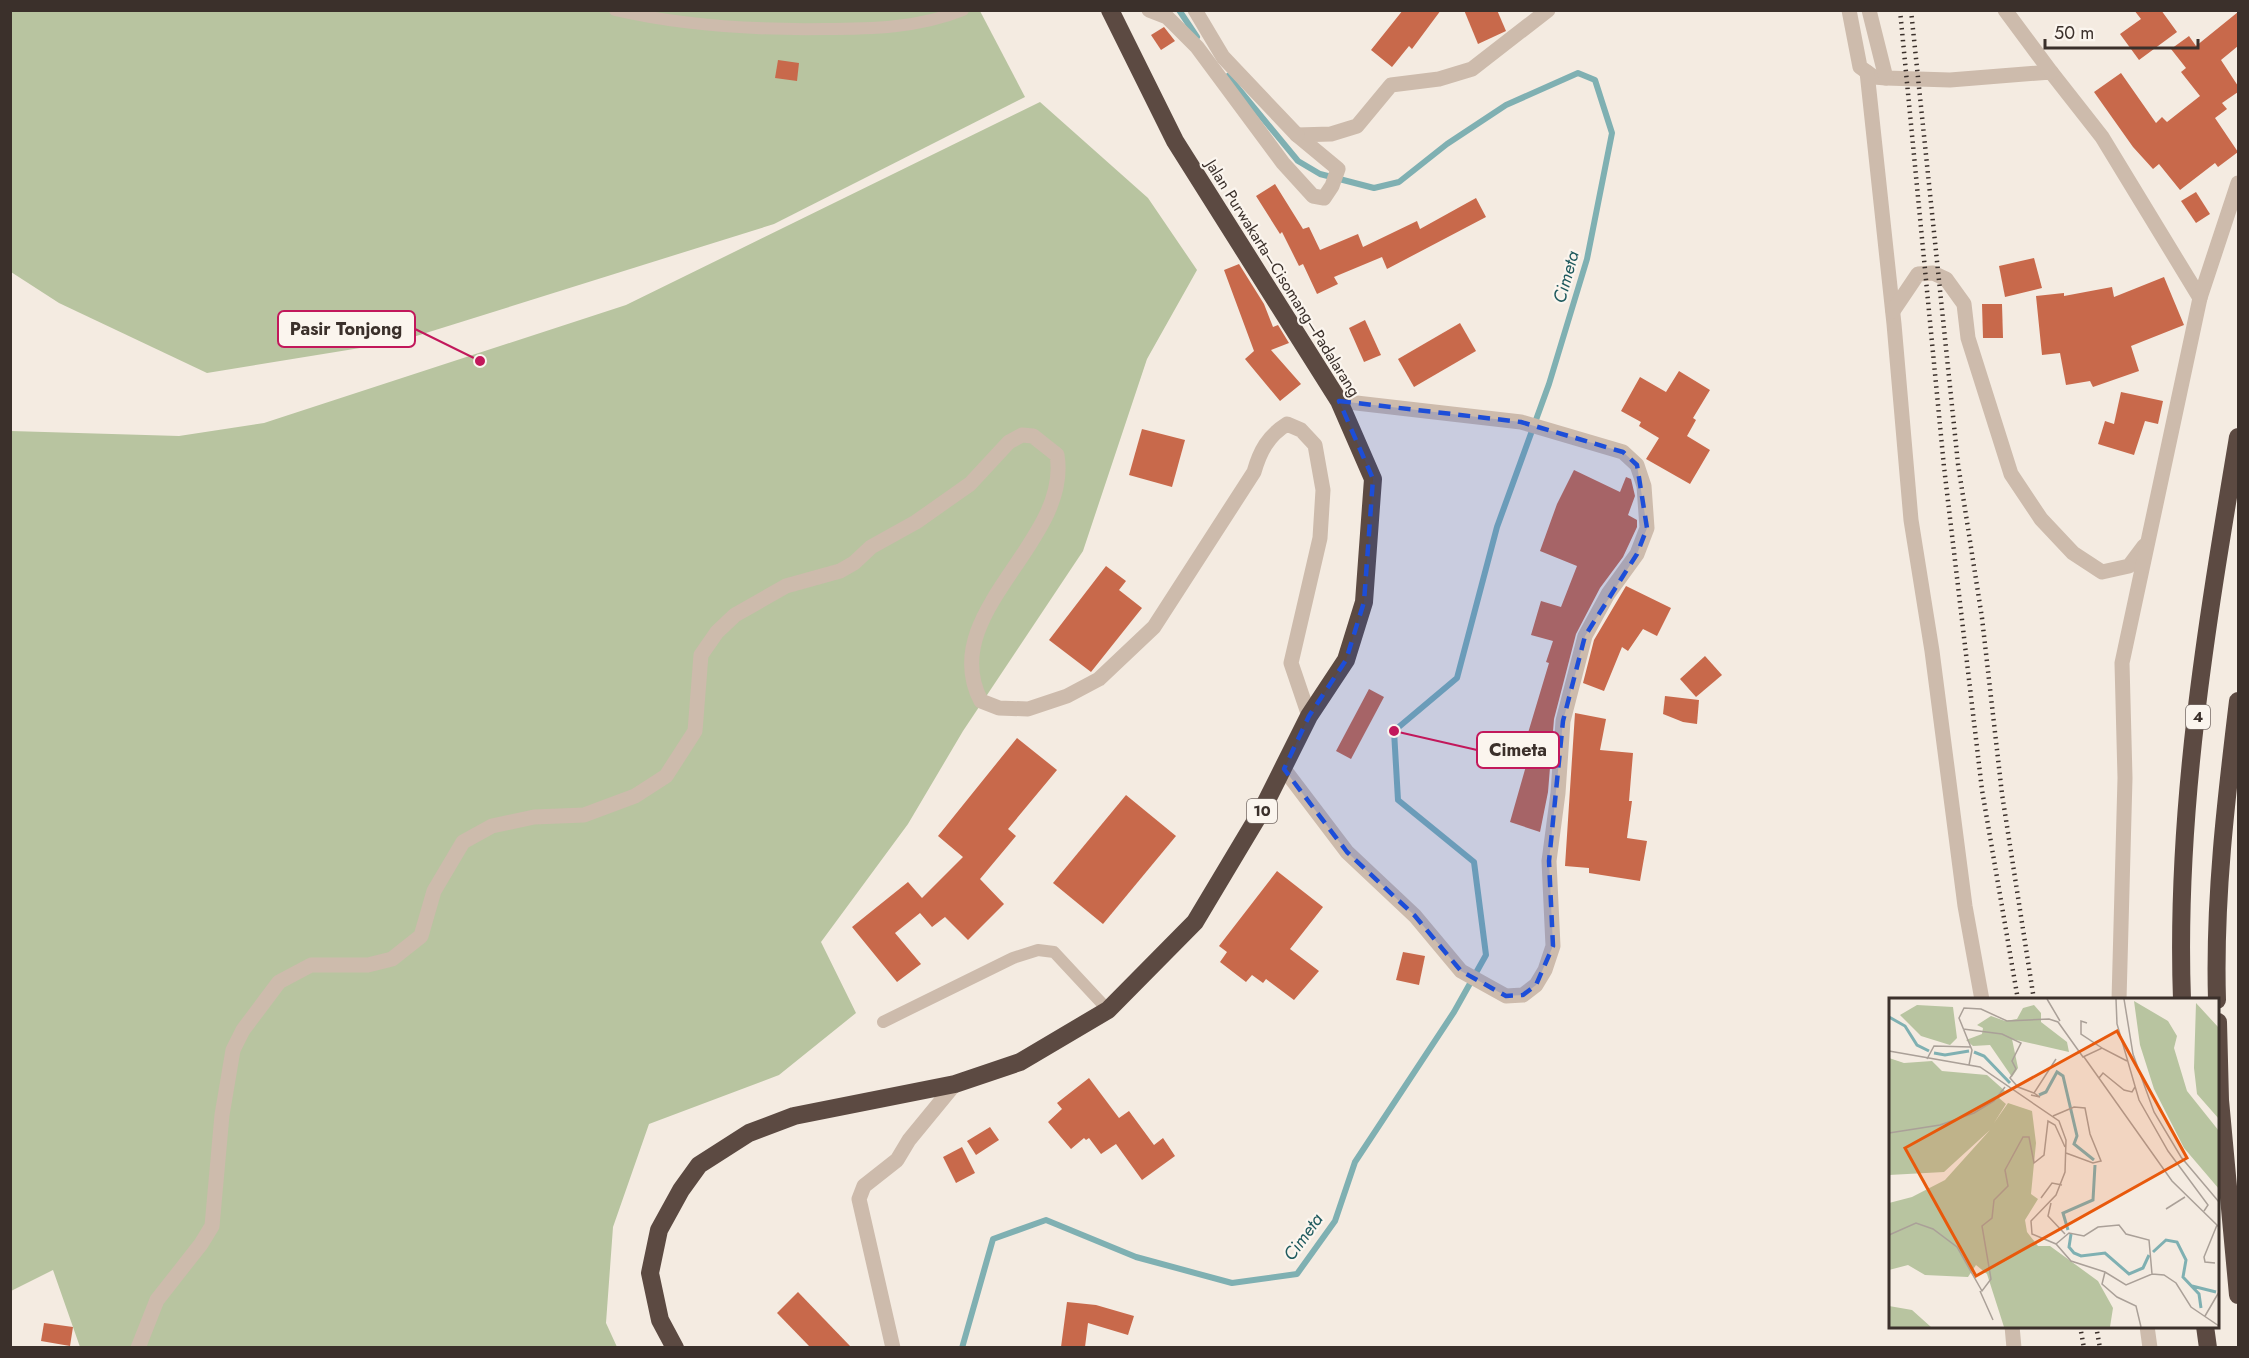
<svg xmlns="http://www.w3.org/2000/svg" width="2249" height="1358" viewBox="0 0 2249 1358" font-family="Jost,sans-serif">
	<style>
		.green { fill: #b8c4a0 }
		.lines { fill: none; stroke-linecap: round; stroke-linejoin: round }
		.stream { stroke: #7fb0b2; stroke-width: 6 }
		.building { fill: #c8694b }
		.lane { stroke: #cdbbac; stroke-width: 12 }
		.street { stroke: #cdbbac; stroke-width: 15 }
		.highway { stroke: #5c4a42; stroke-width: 18 }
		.rail { stroke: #3b302b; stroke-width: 4.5; stroke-dasharray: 1.5 4.5; stroke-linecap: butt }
		.marked { fill: #1d4ed8; fill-opacity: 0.2; stroke: #1d4ed8; stroke-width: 4.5; stroke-dasharray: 12 8; stroke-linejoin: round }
		.labels { text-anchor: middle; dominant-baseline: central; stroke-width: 4.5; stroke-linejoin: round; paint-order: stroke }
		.shield { fill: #fbf5ee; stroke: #756b66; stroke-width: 1.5 }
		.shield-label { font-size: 15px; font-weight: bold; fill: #3b302b }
		.street-label { font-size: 16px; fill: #3b302b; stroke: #fbf5ee }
		.water-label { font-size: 18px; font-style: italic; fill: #1f5a5e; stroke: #fbf5ee }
		.inset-river { fill: none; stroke: #7fb0b2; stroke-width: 3 }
		.inset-road { fill: none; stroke: #aaa098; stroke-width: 1.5 }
		.view { fill: #e8590c; fill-opacity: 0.15; stroke: #e8590c; stroke-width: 3 }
		.inset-edge { fill: none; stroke: #3b302b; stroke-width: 3 }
		.leader { fill: none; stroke: #c2185b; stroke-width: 2 }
		.callout-dot { fill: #c2185b; stroke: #fbf5ee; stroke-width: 2 }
		.callout { fill: #fbf5ee; stroke: #c2185b; stroke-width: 2 }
		.callout-label { font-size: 18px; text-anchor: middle; font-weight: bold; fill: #3b302b }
	</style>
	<rect width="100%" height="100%" fill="#f4ebe1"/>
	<g class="green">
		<path d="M10,11H980L1025,97L774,224L397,342L207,373L59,303L11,272Z"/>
		<path d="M1040,102L1148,198L1197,270L1147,359L1083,551L963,731L908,824L821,942L856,1013L779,1075L649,1124L613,1227L606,1323L617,1347H80L53,1270L11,1291V431L179,436L264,423L626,305Z"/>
	</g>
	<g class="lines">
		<g class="stream">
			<path d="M1179,10L1197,37"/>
			<path d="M962,1348L993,1239L1046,1220L1136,1257L1232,1283L1297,1274L1335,1221L1355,1162L1454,1012L1486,955L1474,862L1398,800L1394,731L1457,678L1497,527L1549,384L1587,259L1612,133L1595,80L1578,73L1506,105L1447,144L1399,182L1374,188L1320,174L1298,161L1228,76"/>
		</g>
	</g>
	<g class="building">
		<path d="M1403,10H1441L1412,49L1409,46L1392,67L1371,50Z"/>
		<path d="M1464,10H1497L1506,31L1478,44Z"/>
		<path d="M2134,10H2161L2177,32L2139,60L2120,34L2141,19Z"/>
		<path d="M2238,12V46L2221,60L2238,86V92L2222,103L2227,109L2215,118L2238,152L2218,167L2215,163L2180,190L2159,164L2153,169L2133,147L2094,92L2121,73L2156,123L2162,117L2167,122L2200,96L2181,72L2186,68L2171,49L2189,36L2196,46Z"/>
		<path d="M1164,27L1175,41L1161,50L1151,35Z"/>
		<path d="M778,60L799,63L797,81L775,78Z"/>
		<path d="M1275,184L1303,229L1309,227L1320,250L1358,234L1363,247L1417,221L1420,229L1476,198L1486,217L1387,269L1382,257L1334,277L1338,284L1317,294L1303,264L1299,266L1282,232L1280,234L1256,196Z"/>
		<path d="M2196,192L2210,214L2196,223L2181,201Z"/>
		<path d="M2034,258L2042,288L2005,297L1999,266Z"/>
		<path d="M1239,264L1264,304L1273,327L1278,325L1289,343L1271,350L1301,384L1280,401L1245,359L1254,351L1224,270Z"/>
		<path d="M2164,277L2184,325L2131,346L2139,371L2093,387L2090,381L2066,385L2060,353L2042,355L2036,296L2064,293V296L2112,287L2114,297Z"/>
		<path d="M1982,304H2002L2003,338H1983Z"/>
		<path d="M1365,320L1381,355L1364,362L1349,328Z"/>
		<path d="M1460,323L1476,351L1414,387L1398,359Z"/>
		<path d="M1679,371L1710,390L1693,418L1696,420L1687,436L1710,450L1690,484L1646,459L1659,438L1639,426L1641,422L1621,411L1640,377L1666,392Z"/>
		<path d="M2121,392L2163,401L2158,424L2145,421L2134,455L2098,444L2105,421L2114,424Z"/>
		<path d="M1142,429L1185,440L1172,487L1129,475Z"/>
		<path d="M1574,470L1620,492L1626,477L1631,479L1635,496L1628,515L1637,520V527L1623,557L1600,588L1576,634L1554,719L1548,792L1540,832L1510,822L1528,759L1517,755L1523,732L1528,733L1549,663L1546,662L1553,641L1531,635L1541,601L1561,607L1577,566L1540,551L1557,504Z"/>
		<path d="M1106,566L1126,581L1119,590L1142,608L1091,672L1049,640Z"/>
		<path d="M1626,586L1671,608L1657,636L1643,629L1628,651L1622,647L1604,691L1583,683L1594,640Z"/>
		<path d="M1705,656L1722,675L1696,697L1680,679Z"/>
		<path d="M1369,689L1384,697L1351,759L1336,751Z"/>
		<path d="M1665,696L1699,700L1697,724L1683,722L1663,714Z"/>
		<path d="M1575,713L1606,719L1600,750L1633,753L1629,801H1632L1627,838L1647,841L1640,881L1589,873V868L1565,866Z"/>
		<path d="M1017,738L1057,770L1008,829L1016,836L980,879L1004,904L968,940L945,917L932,927L920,913L895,933L921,964L897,982L852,927L908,882L922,898L963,857L938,836Z"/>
		<path d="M1126,795L1176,836L1103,924L1053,883Z"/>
		<path d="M1277,871L1323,907L1290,949L1319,971L1294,1000L1266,979L1263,983L1252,975L1246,982L1220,962L1227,952L1219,946Z"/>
		<path d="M1403,952L1425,956L1419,985L1396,980Z"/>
		<path d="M1089,1078L1119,1118L1129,1111L1154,1145L1163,1138L1175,1156L1142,1180L1116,1144L1101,1154L1089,1138L1086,1140L1084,1138L1071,1149L1048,1122L1062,1109L1057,1103Z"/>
		<path d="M990,1127L999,1140L976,1155L967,1141Z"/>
		<path d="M962,1147L975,1173L956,1183L943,1157Z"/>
		<path d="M798,1292L851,1347H810L777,1313Z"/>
		<path d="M1067,1302L1096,1305L1134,1316L1128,1335L1088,1323L1085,1347H1061Z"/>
		<path d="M44,1323L73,1327L70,1346L41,1341Z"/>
	</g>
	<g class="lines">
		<g class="lane">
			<path d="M615,10C684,26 753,30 824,29C870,29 919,28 963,10"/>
			<path d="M883,1022L1013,958L1038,950L1054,952L1108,1010"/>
		</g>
		<g class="street">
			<path d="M1149,10L1167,17L1197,47L1283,163L1313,196L1324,198L1332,186L1338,169L1297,135L1331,134L1357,126L1391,85L1439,79L1472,69L1548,10"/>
			<path d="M1195,10L1223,57L1297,135"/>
			<path d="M1849,10L1860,67L1874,77L1886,78L1950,80L2051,72L2102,137L2200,298"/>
			<path d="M1869,10L1886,78"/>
			<path d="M2005,10L2051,72"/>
			<path d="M1867,72L1894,324L1911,520L1932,651L1965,906L1982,1000"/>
			<path d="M1893,311L1918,274L1933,273L1946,279L1964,304L1968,338L2011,474L2041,519L2073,553L2102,572L2129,566L2144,546"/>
			<path d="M1284,769L1347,852L1415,916L1461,971L1506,996L1523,995L1536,985L1545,970L1553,946L1549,861L1558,793L1563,721L1585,636L1608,594L1637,554L1647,528L1644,486L1637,465L1623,452L1521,422L1339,401"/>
			<path d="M2119,1000L2125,778L2122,663L2200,298L2238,183"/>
			<path d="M2012,1326L2014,1348"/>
			<path d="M2147,1326L2150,1348"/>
			<path d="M138,1348L157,1300L201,1244L212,1226L222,1115L233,1050L243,1030L279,982L311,965H368L392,959L421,936L434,891L463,842L492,826L534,817L584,815L635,796L666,776L695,731L701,655L717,632L735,615L786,586L840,571L854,563L871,547L916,522L970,484L1009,442L1022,435L1033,436L1057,455C1072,542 935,613 981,701L999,708L1028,709L1067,696L1099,679L1154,627L1254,472C1260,451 1268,436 1287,424L1301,430L1315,445L1323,490L1320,538L1291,663L1309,716"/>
			<path d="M893,1348L859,1199L864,1186L897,1160L909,1140L955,1084"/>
		</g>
		<g class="highway">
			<path d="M2182,1000C2175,811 2207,622 2238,437"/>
			<path d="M2217,1000C2214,900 2226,800 2238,701"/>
			<path d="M2218,1022L2220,1100L2238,1295"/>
			<path d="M2205,1326L2208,1348"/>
			<path d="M675,1348L660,1320L650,1273L659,1230L681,1190L699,1165L749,1133L794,1116L955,1084L1020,1062L1108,1010L1195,922L1262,810L1309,716L1346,660L1364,602L1373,479L1339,401L1175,141L1110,10"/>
		</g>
		<g class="rail">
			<path d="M1900,10L1944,467L1982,790L2018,1000"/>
			<path d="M1911,10L1958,464L1982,618L2002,794L2034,1000"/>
			<path d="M2080,1326L2084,1348"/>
			<path d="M2096,1326L2100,1348"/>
		</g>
	</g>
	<path class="marked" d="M1339,401L1521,422L1623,452L1637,465L1647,528L1637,554L1585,636L1563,721L1549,861L1553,946L1536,985L1523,995L1506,996L1461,971L1415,916L1347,852L1284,769L1309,716L1346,660L1364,602L1373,479Z"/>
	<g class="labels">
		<g class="shield">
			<rect x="2186" y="705" width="24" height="24" rx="4.5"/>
			<rect x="1247" y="799" width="30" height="24" rx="4.5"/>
		</g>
		<g class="shield-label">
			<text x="2198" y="717">4</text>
			<text x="1262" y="811">10</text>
		</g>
		<g class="street-label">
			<text transform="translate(1283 278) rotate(58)">Jalan Purwakarta–Cisomang–Padalarang</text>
		</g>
		<g class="water-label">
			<text transform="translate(1566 277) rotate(-74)">Cimeta</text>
			<text transform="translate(1303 1237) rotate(-54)">Cimeta</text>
		</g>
	</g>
	<g transform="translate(1889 998)">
		<rect width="330" height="330" fill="#f4ebe1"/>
		<path d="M245,3L279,23L288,38L285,50L298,93L330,133V191L295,150L265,91L251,47ZM307,5L330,30V121L308,96L305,70ZM28,7L64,9L68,40L61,47L32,38L11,17ZM145,7L152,15V24L178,44L180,54L123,41L129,70L123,79L101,47L84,48L77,42L93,36L94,30L88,27L102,18L116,23L128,21L134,10ZM0,60L15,65L43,63L53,73L98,77L116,93L110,100L117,106L105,125L119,105L143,113L147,145L142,196L149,201L136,222L138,234L149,248H161L209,283L224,310L221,329H115L98,276L87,267L79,279L36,277L19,267L0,272V205L23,199L56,182L101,132L55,174L0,177ZM0,308L23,312L42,329H0Z" fill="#b8c4a0"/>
		<path class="inset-river" d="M0,19L16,28L28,47L40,53M85,54L95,58L121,85M45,55L56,57L80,53M150,97L157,94L168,74L174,78L188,138L185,146L205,162M179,232L174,215L204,202L206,167M182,236L180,249L185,255L192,258L216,255L240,276L254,270L260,257M264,254L277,242L288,244L297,262L294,279L310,296L312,310M303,288L327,294"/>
		<path class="inset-road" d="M158,1L171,23M227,1L228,26L250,102L279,153L319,207L315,213M235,1L244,56L265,114L292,159L330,204M198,25L192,23V36L213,50M74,31L113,36L132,45L123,63L127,71L121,80L129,89L145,95M0,53L91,69L170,123L177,142L176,174L167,197L142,223L143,236L167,246L182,263L216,274L237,287L263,276L275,277L287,285L302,309L330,328M195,59L283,183L330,229M38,61L45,48L82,49M80,67L83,52L70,20L75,10L92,11L118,23L160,21L169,24L194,59L213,50L238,63M210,80L214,75L235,92L243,94L246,89M142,97L151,99L145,95L167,61M164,118L185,109L196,110L201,136L212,163L204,165L177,155M0,135L51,127L85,115L105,103L116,89M152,200L163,185L173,187M162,205L159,218L176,236M277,211L296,199M0,237L27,225L44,231L68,249L93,293L102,281L93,228L103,220L105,202L119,188L116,172L134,139H140L145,165L155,157L159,123L166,127L176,149M167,246L180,235L195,238L209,229L230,227L237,236L260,242L263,276M326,265L316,264L315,259L328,227M216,274L213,286L228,299L247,308L252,329M91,293L104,322M316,318L330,294"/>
		<path class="view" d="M228,33L298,160L87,278L16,150Z"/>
		<rect width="330" height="330" class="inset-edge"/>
	</g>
	<path class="leader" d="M480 361L415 329M1394 731L1477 750"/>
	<g class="callout-dot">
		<circle cx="480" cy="361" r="6"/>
		<circle cx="1394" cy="731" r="6"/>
	</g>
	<g class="callout">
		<rect x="278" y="311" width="137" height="36" rx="6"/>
		<rect x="1477" y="732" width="82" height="36" rx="6"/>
	</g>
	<g class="callout-label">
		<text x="346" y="335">Pasir Tonjong</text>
		<text x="1518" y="756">Cimeta</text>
	</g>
	<rect width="2249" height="1358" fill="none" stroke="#3b302b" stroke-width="24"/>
	<path d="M2045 39v9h153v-9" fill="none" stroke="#3b302b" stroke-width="3"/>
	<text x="2054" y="39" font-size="18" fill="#3b302b" stroke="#fbf5ee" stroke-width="4.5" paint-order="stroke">50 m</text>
</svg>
